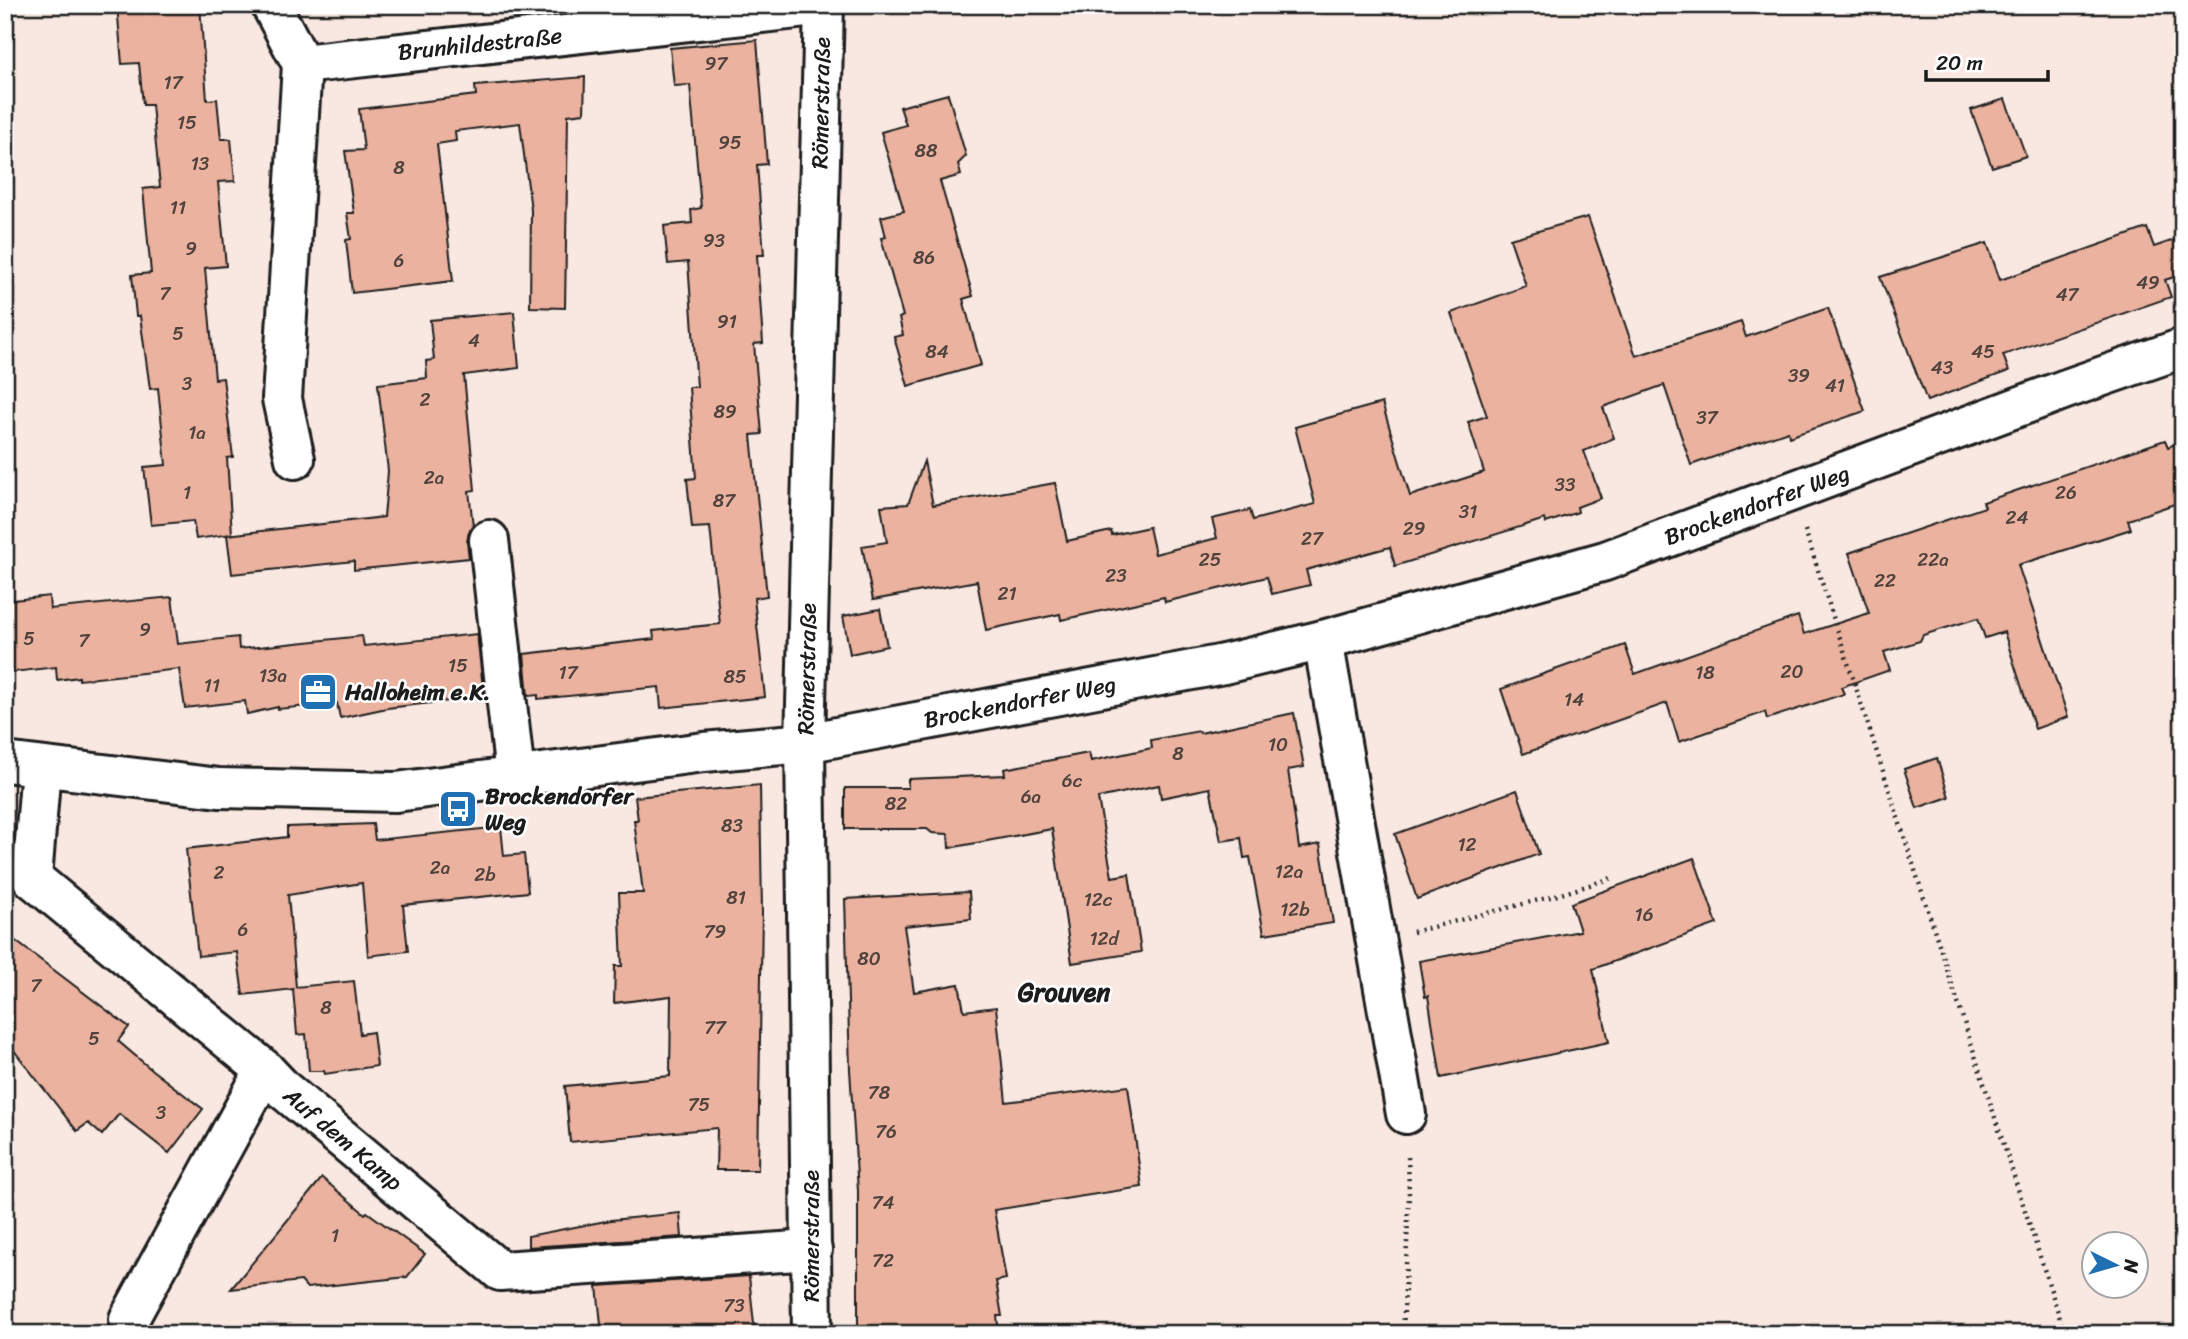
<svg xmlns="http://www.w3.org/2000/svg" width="2188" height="1339" viewBox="0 0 2188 1339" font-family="Sriracha,sans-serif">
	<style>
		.building { fill: #eab29f; stroke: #1c1c1c; stroke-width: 2 }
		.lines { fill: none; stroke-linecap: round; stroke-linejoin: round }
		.minor-casing { stroke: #1c1c1c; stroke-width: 44 }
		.path { stroke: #1c1c1c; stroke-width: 4.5; stroke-dasharray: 2 5; stroke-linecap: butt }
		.minor { stroke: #fff; stroke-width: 38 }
		.labels { text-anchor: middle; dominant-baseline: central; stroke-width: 5; stroke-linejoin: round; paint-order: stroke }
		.number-label { font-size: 19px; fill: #50423d }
		.street-label { font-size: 23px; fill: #1c1c1c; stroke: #fff }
		.poi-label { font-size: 23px; font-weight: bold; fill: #1c1c1c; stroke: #fff; text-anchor: start }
		.quarter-label { font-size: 26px; font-weight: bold; fill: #1c1c1c; stroke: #fff }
	</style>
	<rect width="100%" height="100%" fill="#f9e8e2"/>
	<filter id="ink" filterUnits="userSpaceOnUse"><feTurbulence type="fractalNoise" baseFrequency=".0143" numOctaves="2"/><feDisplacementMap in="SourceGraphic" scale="14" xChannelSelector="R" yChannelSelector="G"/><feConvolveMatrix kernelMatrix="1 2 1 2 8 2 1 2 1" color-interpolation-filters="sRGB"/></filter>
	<g filter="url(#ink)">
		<g class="building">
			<path d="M117,5H200L207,100L217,99L221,139H231L235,181L218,182L226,266L205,268L215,379L223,378L233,457L227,458L232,534L196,539L193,521L151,525L144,467L166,465L158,388L150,389L140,316H136L132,275L151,273L143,189L160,187L152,105H143L139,63L122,64Z"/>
			<path d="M757,40L767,164L757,165L764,255H757L763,343L754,344L762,434L751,435L767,596L754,598L765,697L661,708L659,687L538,699V695L528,696L524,654L654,639L653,631L720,624L710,527L692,528L687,479L696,478L689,387H697L688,262L668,264L664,226L692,223L691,210L701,208L690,85L674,86L670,48Z"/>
			<path d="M585,77L584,113L568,115L565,308L530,307L531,210L520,123L455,131L456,141L437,144L453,281L352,293L346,240L351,239L347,213H354L345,151L364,150L359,109L476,95L475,86Z"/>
			<path d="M948,94L966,156L958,164L961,175L940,181L973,296L963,299L981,365L908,386L894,337L903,335L899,318L903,316L881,238L886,237L881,217L904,211L881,132L906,125L900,107Z"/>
			<path d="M2005,99L2026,156L1992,167L1971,110Z"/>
			<path d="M1588,217L1636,356L1741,322L1746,337L1828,308L1865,411L1789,437L1788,431L1691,465L1664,385L1603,407L1614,438L1584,451L1601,498L1577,507L1578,512L1546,523L1545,519L1395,566L1390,547L1306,570L1310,585L1272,594L1267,577L1165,602L1164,597L1061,620L1060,614L986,630L977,581L873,600L862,546L887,542L881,506L908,504L924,461L933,505L1055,483L1067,541L1111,531L1112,535L1149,527L1155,554L1217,538L1212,519L1250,510L1253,520L1315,504L1295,427L1382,403L1410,496L1484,472L1468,422L1487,416L1451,313L1526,286L1510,239Z"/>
			<path d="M2147,228L2154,247L2183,237V274L2165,280L2171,297L2003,355L2009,371L1927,401L1880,277L1987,243L2000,280Z"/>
			<path d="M514,312L519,368L464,375L475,490L469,491L473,526L469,532L467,542L469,558L354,570V561L232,574L227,535L384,517L388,471L378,384L427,378L426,361L434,360L430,320Z"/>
			<path d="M2165,440L2168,447L2183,441V501L2128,520L2131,529L2018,565L2068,717L2035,729L2004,632L1985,638L1978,618L1923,635L1920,641L1884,652L1890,670L1841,687L1844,694L1767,719L1765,712L1679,742L1667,703L1523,754L1501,689L1625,645L1635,674L1798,616L1804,634L1869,613L1849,553L1985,507L1983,502Z"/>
			<path d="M49,596L50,609L172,597L178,644L238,637L239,649L362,636L364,646L477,634L484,697L387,708L340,718L337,703L278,709V707L247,714L245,701L185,708L179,669L79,680V677L57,680L56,667L5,673V601Z"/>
			<path d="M880,609L887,646L850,654L843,616Z"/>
			<path d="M1294,713L1304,767L1288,770L1299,848L1320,844L1333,923L1264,934L1250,857L1244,858L1241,838L1221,841L1210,788L1161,798L1159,785L1098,798L1112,877L1129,874L1141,952L1072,963L1052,829L949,848L948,834L932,833L927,829H845V788H908V779L1005,775L1004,769L1089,753L1091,761L1152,748L1151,740L1199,731L1200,733Z"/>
			<path d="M1937,758L1949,797L1917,808L1904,769Z"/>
			<path d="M760,785L762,912L758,1170H716L717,1128L570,1142L565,1086L670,1076L671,996L614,1003L615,966H622L619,893H643L634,820H638L635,797Z"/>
			<path d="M1517,790L1539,854L1417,899L1395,834Z"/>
			<path d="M373,824L375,840L501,827L504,856L524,854L528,892L403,905L408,951L368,956L362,883L288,895L296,987L354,981L360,1034L373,1032L377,1066L325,1074L324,1071H309L306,1034L297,1035L293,989L243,995L237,952L198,956L186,849L287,837V827Z"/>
			<path d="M1694,858L1717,924L1593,969L1609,1042L1441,1078L1428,996L1425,997L1419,961L1580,931L1571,903Z"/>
			<path d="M969,892L971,919L904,926L914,992L959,984L964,1011L996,1007L1006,1102L1128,1086L1142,1187L994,1210L1006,1279L996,1281L1002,1316H997L999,1334H858V1191L850,1070L845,899Z"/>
			<path d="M5,933L129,1027L118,1041L152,1070L203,1109L169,1153L119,1114L102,1135L88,1123L77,1131L5,1039Z"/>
			<path d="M322,1178L365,1214L367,1212L425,1254L407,1277L307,1288L301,1281L231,1289Z"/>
			<path d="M680,1213L682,1237L528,1247V1236L611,1220Z"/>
			<path d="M749,1276L755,1334H602L597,1286Z"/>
		</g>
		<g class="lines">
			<defs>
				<g id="minor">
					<path d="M271,5L302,64L282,399L295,459"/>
					<path d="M302,64L824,6"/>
					<path d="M489,540L515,776"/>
					<path d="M1323,640L1406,1114"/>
					<path d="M5,762L219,788L396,792L704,752L805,743L1224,664L1323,640L1605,561L2066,389L2183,348"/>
					<path d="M41,767L32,878L265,1070L284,1090L500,1271L812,1250"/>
					<path d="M130,1334L129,1319L265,1070"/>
					<path d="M812,1334L805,743L824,5"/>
				</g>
			</defs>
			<use href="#minor" class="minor-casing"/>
			<g class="path">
				<path d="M1805,530L2065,1334"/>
				<path d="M1413,932L1558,895L1615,877"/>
				<path d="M1403,1334L1409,1197L1408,1153"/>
			</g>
			<use href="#minor" class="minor"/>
		</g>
	</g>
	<defs>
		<symbol id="office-square" viewBox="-11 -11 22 22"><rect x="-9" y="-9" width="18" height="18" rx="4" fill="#1f6fb2" stroke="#fff"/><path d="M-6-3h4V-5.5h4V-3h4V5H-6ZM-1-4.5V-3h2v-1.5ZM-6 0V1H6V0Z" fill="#fff"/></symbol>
		<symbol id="bus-square" viewBox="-11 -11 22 22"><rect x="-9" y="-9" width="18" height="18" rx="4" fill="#1f6fb2" stroke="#fff"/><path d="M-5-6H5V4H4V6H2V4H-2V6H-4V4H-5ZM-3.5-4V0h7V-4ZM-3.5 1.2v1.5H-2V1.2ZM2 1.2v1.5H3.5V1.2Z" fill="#fff"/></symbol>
	</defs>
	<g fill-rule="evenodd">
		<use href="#office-square" x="296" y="670" width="44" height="44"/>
		<use href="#bus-square" x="436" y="787" width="44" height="44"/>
	</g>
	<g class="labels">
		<g class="number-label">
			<text x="716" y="63">97</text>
			<text x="173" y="82">17</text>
			<text x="187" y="122">15</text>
			<text x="730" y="142">95</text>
			<text x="926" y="150">88</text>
			<text x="200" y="163">13</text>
			<text x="399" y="167">8</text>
			<text x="178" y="207">11</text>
			<text x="714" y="240">93</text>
			<text x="191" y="248">9</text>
			<text x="924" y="257">86</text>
			<text x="399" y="260">6</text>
			<text x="2148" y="282">49</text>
			<text x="165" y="293">7</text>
			<text x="2067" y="294">47</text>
			<text x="727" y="321">91</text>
			<text x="178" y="333">5</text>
			<text x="474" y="340">4</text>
			<text x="937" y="351">84</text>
			<text x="1983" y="351">45</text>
			<text x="1942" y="367">43</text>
			<text x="1799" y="375">39</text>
			<text x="187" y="383">3</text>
			<text x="1835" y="385">41</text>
			<text x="425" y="399">2</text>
			<text x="725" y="411">89</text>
			<text x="1707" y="417">37</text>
			<text x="197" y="432">1a</text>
			<text x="434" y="477">2a</text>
			<text x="1565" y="484">33</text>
			<text x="187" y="492">1</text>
			<text x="2066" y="492">26</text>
			<text x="724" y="500">87</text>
			<text x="1468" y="511">31</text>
			<text x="2017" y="517">24</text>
			<text x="1414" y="528">29</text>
			<text x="1312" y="538">27</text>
			<text x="1210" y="559">25</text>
			<text x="1933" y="559">22a</text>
			<text x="1116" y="575">23</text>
			<text x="1885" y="580">22</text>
			<text x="1007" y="593">21</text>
			<text x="145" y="629">9</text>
			<text x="29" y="638">5</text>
			<text x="84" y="640">7</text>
			<text x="458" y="665">15</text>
			<text x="1792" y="671">20</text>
			<text x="568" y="672">17</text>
			<text x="1705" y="672">18</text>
			<text x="273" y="675">13a</text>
			<text x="735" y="676">85</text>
			<text x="212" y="685">11</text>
			<text x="1574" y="699">14</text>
			<text x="1278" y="744">10</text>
			<text x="1178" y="753">8</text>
			<text x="1072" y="780">6c</text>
			<text x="1031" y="796">6a</text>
			<text x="896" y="803">82</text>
			<text x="732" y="825">83</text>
			<text x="1467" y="844">12</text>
			<text x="440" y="867">2a</text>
			<text x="1289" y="871">12a</text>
			<text x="219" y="872">2</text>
			<text x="485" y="874">2b</text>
			<text x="736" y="897">81</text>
			<text x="1098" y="899">12c</text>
			<text x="1295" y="909">12b</text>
			<text x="1644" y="914">16</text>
			<text x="243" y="929">6</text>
			<text x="715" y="931">79</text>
			<text x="1104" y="938">12d</text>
			<text x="869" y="958">80</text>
			<text x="36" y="985">7</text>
			<text x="326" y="1007">8</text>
			<text x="715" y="1027">77</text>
			<text x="94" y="1038">5</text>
			<text x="879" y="1092">78</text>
			<text x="699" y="1104">75</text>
			<text x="161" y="1112">3</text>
			<text x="886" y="1131">76</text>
			<text x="883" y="1202">74</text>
			<text x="335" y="1235">1</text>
			<text x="883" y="1260">72</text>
			<text x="734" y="1305">73</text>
		</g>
		<g class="street-label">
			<text transform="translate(480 44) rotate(-6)">Brunhildestraße</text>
			<text transform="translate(821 103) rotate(-89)">Römerstraße</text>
			<text transform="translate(1757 505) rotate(-20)">Brockendorfer Weg</text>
			<text transform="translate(807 669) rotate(-89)">Römerstraße</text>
			<text transform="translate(1020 702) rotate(-11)">Brockendorfer Weg</text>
			<text transform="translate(343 1139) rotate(40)">Auf dem Kamp</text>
			<text transform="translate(811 1236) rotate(-90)">Römerstraße</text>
		</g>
		<g class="poi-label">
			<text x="345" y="692">Halloheim e.K.</text>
			<text x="485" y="796">Brockendorfer<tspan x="485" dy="26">Weg</tspan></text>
		</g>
		<g class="quarter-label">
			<text x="1064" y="992">Grouven</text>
		</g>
	</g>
	<rect width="2188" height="1339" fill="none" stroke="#fff" stroke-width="28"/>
	<rect x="14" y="14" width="2160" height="1311" fill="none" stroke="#1c1c1c" stroke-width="2.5" filter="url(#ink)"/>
	<g transform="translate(2115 1265) rotate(95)"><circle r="33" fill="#ffffff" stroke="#a4a4a4" stroke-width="2"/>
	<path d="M0-5L12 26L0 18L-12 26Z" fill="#1f6fb2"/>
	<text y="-10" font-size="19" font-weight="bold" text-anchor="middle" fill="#1c1c1c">N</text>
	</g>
	<path d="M1926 70v10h122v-10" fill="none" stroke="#1c1c1c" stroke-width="3.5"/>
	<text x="1936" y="70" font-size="21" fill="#1c1c1c" stroke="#ffffff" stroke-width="5" paint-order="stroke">20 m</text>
</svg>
